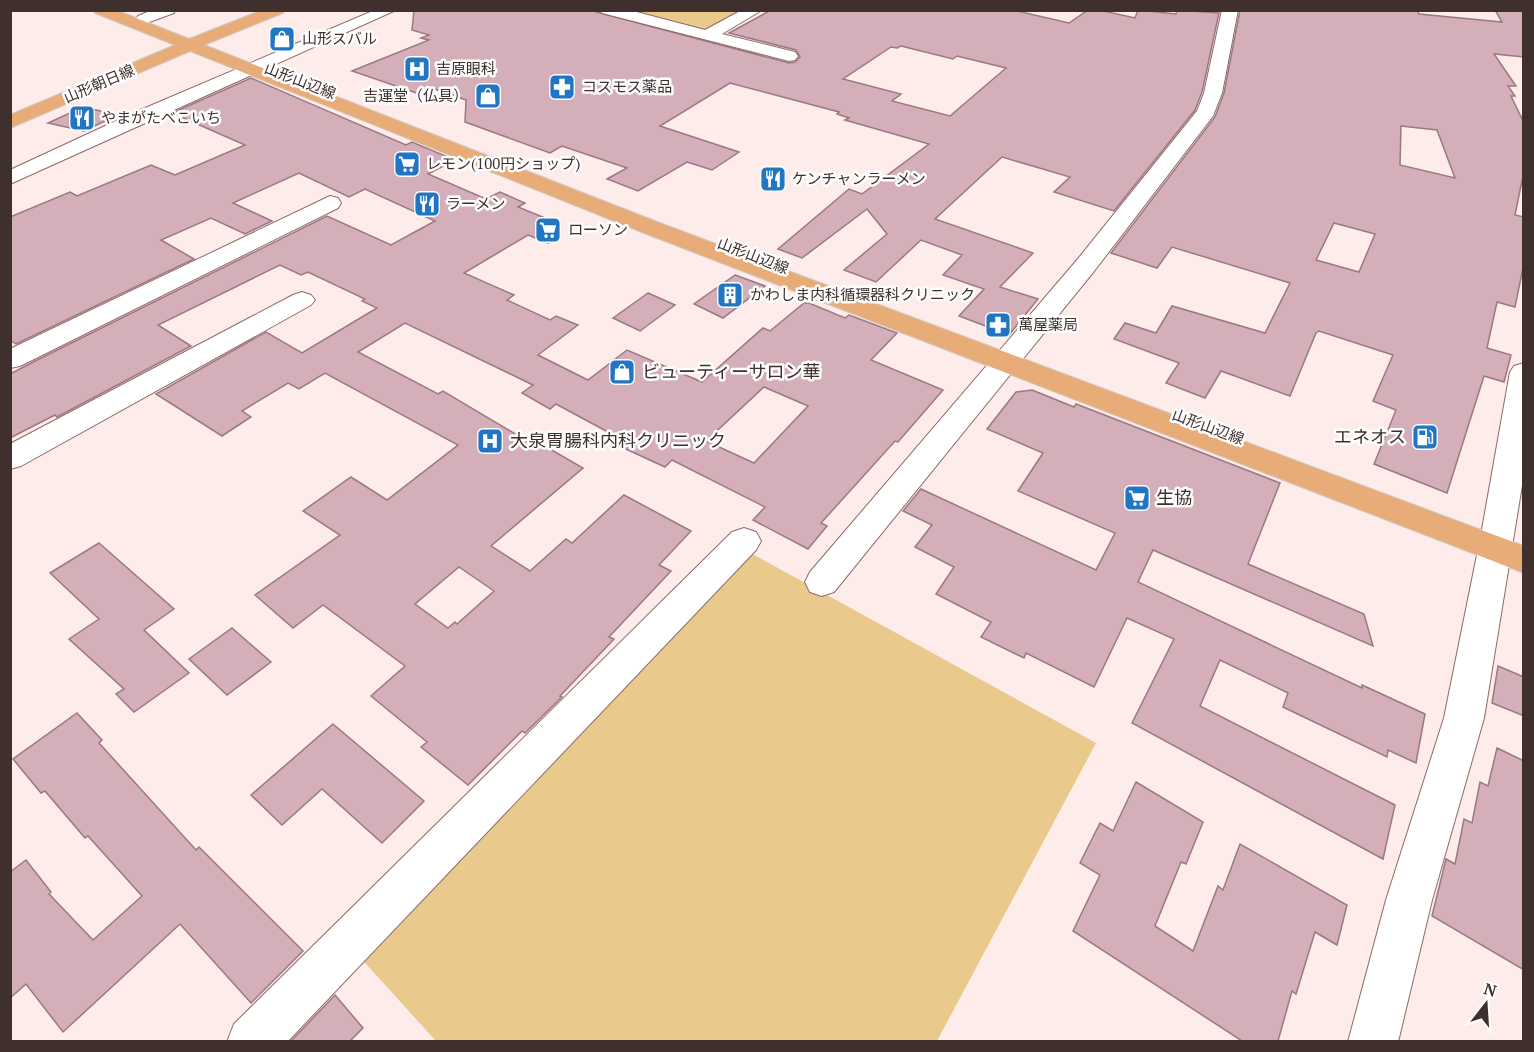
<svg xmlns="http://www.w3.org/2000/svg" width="1534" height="1052" font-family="'PT Serif','Noto Sans JP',serif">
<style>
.green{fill:#eac98d}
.building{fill:#d4aeb8;stroke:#9b7882;stroke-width:1.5;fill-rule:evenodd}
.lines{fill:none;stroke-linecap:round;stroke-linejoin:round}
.minor-casing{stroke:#8e6a66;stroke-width:2}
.major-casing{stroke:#d1cdcd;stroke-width:2}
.minor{fill:#fff;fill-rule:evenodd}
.major{fill:#e8ac79;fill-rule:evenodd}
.labels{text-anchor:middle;stroke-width:5;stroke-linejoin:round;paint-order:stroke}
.far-poi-label{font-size:15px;fill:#3f302e;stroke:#fefefe;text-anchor:start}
.far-street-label{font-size:15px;fill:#3f302e;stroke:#fefefe}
.poi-label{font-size:18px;fill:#3f302e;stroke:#fefefe;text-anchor:start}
</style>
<rect width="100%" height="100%" fill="#fdecea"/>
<!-- green -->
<g class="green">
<path d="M626,11H747L713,28L701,29Z"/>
<path d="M747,551L1096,743L937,1041H436L357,954Z"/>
</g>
<!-- building -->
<g class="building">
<path d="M414,10H589L789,63L795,62L800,57L796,50L729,33L771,10H1013L1069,23L1088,10H1099L1135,18L1138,10L1176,14L1177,10L1219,13L1202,92L1195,110L1114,211L1054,192L1070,177L1002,157L935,219L1033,253L1000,287L1038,299L1009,335L959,316L984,289L943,275L962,255L921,240L876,282L844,270L887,234L867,209L802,258L778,249L849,189L862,194L929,144L845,120L849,118L837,114L839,112L730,83L660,126L739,152L712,170L687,162L638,191L607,179L627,168L562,146L550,153L465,122L466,100L435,89L422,95L352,71L429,40L421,38L429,35L412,30ZM901,46L953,59L957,56L1006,68L950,116L892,101L901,94L843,79L891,47L897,48Z"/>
<path d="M1240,10H1417L1419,14L1502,22L1495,10H1524V57L1494,54L1516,86H1508L1515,96H1511L1524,123V171L1515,215L1524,217V263L1515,307L1497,302L1487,348L1511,355L1504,382L1484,376L1447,493L1374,464L1396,410L1373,401L1393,355L1319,331L1316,333L1290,396L1221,371L1205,398L1166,383L1179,363L1114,339L1125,323L1156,333L1172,306L1265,333L1290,283L1172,247L1157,268L1111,253L1215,117L1224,93ZM1401,126L1437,130L1455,178L1400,165ZM1334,223L1375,234L1359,272L1316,260Z"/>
<path d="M251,78L406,145L412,142L455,160L428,174L486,199L500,192L525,203L518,207L557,223L548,243L528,235L464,273L514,295L507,300L550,320L556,316L578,325L538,355L588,380L627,350L702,382L763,328L770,331L804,303H809L845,318L849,315L897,333L871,360L943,390L898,442L895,441L821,523L827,526L808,549L753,520L765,507L672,460L665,467L615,444L621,439L556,404L550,409L522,393L533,385L405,323L358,352L438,394L443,391L534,445L538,442L583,468L491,546L530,571L566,539L572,543L624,495L691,531L659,565L671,571L609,637L614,639L560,696L562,697L525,733L522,731L468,785L421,747L427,742L371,696L405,666L323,605L293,628L255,595L340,535L303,511L351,477L387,500L458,445L325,373L299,389L288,383L242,411L251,417L222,436L156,394L266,332L302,353L377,308L362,301L365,299L308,272L301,275L280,265L158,325L191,346L57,417L55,415L10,438V374L39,359L327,216L391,245L435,221L365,189L349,197L299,173L233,203L272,221L245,234L211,218L161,240L194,259L16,344L10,340V217L70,192L77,196L151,165L175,175L245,145L172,113ZM764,387L808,406L754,463L706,441ZM459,567L494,591L457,624L455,622L448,628L415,604Z"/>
<path d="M83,107L118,115L84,131L48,123Z"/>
<path d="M735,275L765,286L723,318L694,304Z"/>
<path d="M648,293L675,305L640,331L613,318Z"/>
<path d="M1032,390L1074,407L1076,404L1280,483L1248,564L1364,614L1373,646L1153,550L1138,582L1362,688V685L1425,714L1416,763L1388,750L1387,757L1283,707L1288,693L1220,660L1200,706L1395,805L1383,859L1132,723L1174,639L1127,618L1094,687L1026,653L1024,658L981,637L991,622L936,594L954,567L915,547L932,525L903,511L921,489L1096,570L1115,533L1018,491L1043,453L987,429L1016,392Z"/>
<path d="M99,543L174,609L144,630L189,673L134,712L116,694L124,689L69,639L99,619L50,573Z"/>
<path d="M232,628L271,662L227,695L189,659Z"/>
<path d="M1498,666L1524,677V716L1492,703Z"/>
<path d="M77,713L102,740L99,743L196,850L199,847L303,951L251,1003L180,924L63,1032L26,984L10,998V872L26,860L51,892L49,894L93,940L142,896L88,836L85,838L45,791L41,793L13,759Z"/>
<path d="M333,724L424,801L382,843L322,789L282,825L251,795Z"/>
<path d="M1497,748L1524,761V970L1432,916L1446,859L1455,864L1464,819L1472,823L1480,782L1488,786Z"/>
<path d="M1136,782L1203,822L1186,864L1181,862L1155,926L1193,951L1218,886L1223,890L1240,844L1347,905L1337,945L1315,932L1296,994L1292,991L1278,1041H1242L1073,931L1100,875L1080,863L1100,823L1113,831Z"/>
<path d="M335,995L363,1028L350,1041H291Z"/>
</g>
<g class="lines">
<defs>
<g id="minor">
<path d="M152,10H175L174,13L144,24L136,19L138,16Z"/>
<path d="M375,10H396L10,184V170L131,114Z"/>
<path d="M601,10H629L705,30L742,10H762L722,34L795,52L798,56L795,60L789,61L602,13Z"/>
<path d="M1222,10H1238L1222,93L1213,116L1095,270L834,592L822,596L810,592L805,582L810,572L1077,260L1197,111L1204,93Z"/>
<path d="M330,196L338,198L341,203L338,208L20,366L10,368V349Z"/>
<path d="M302,292L311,295L315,300L311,305L21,466L10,469V444L293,295Z"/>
<path d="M1524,363V473L1484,718L1432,900L1398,1042H1348L1386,900L1444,718L1481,535L1510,372L1514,366Z"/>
<path d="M744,528L756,532L761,541L756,550L287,1042H227L234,1024L732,532Z"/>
</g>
<path id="major" d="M94,10H116L189,39L262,10H284L283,13L204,45L660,223L1524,546V573L644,233L190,51L10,128V115L175,45L95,13Z"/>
</defs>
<!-- minor casing -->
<use href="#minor" class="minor-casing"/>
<!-- major casing -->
<use href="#major" class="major-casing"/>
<!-- minor -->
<use href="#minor" class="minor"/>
<!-- major -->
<use href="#major" class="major"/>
</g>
<!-- icons -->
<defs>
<symbol id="shop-square" viewBox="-11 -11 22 22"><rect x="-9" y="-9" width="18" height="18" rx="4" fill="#2176c4" stroke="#fefefe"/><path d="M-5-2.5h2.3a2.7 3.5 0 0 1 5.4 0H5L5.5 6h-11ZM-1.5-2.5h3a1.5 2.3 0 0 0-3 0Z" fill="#fff"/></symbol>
<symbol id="hospital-square" viewBox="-11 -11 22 22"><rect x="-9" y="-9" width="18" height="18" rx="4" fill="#2176c4" stroke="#fefefe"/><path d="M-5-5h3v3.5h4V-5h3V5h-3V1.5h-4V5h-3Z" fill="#fff"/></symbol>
<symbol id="pharmacy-square" viewBox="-11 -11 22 22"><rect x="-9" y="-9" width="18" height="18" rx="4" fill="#2176c4" stroke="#fefefe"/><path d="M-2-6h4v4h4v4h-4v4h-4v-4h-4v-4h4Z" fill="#fff"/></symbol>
<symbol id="restaurant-square" viewBox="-11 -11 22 22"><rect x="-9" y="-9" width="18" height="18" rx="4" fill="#2176c4" stroke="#fefefe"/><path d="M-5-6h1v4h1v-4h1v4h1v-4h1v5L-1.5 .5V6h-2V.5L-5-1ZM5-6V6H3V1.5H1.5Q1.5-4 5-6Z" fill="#fff"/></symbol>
<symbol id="supermarket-square" viewBox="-11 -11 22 22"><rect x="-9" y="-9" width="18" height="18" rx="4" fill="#2176c4" stroke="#fefefe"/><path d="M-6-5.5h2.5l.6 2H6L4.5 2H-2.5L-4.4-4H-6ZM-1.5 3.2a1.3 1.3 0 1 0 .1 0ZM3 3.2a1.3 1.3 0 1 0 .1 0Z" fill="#fff"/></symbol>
<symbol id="building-square" viewBox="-11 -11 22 22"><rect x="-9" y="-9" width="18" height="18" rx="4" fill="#2176c4" stroke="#fefefe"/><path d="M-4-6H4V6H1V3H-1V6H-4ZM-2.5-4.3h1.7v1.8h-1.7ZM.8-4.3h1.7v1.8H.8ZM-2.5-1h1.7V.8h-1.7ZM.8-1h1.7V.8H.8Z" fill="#fff"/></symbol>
<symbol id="fuel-square" viewBox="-11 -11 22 22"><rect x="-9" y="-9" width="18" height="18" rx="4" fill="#2176c4" stroke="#fefefe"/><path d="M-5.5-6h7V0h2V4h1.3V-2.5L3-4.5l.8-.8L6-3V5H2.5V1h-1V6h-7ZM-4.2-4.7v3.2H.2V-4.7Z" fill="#fff"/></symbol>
</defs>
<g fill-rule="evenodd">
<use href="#shop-square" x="267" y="24" width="30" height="30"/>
<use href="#hospital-square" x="402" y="54" width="30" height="30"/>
<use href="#pharmacy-square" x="547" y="72" width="30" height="30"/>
<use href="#shop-square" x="473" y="81" width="30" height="30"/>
<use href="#restaurant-square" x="67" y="103" width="30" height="30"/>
<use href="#supermarket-square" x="392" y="149" width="30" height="30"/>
<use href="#restaurant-square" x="758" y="164" width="30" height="30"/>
<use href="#restaurant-square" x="412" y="189" width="30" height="30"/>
<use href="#supermarket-square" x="533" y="215" width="30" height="30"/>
<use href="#building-square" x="715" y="280" width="30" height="30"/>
<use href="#pharmacy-square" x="983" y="310" width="30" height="30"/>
<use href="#shop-square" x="607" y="357" width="30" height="30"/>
<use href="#fuel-square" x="1410" y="422" width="30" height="30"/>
<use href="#hospital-square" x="475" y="426" width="30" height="30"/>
<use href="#supermarket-square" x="1122" y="483" width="30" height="30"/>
</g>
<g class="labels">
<!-- far-poi labels -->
<g class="far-poi-label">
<text x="302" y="44">山形スバル</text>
<text x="436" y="74">吉原眼科</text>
<text x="582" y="92">コスモス薬品</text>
<text x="468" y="101" text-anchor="end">吉運堂（仏具）</text>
<text x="101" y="123">やまがたべこいち</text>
<text x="426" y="169">レモン(100円ショップ)</text>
<text x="792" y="184">ケンチャンラーメン</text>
<text x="446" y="209">ラーメン</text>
<text x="568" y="235">ローソン</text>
<text x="750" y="300">かわしま内科循環器科クリニック</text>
<text x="1018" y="330">萬屋薬局</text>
</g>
<!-- far-street labels -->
<g class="far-street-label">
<text transform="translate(300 81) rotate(21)" y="5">山形山辺線</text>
<text transform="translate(99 84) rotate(-23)" y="5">山形朝日線</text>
<text transform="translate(753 256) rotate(21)" y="5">山形山辺線</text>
<text transform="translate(1208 427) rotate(20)" y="5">山形山辺線</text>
</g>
<!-- poi labels -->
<g class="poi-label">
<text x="642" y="378">ビューティーサロン華</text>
<text x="1406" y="443" text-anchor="end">エネオス</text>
<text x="510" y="447">大泉胃腸科内科クリニック</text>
<text x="1156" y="504">生協</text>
</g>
</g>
<!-- border -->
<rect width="1534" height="1052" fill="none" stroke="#3f302e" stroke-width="24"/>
<!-- north arrow -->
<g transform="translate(1486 1004) rotate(17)" stroke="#fefefe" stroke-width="4.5" paint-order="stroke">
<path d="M0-4.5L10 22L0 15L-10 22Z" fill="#3f302e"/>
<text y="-9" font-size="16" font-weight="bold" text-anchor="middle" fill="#3f302e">N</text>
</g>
</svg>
